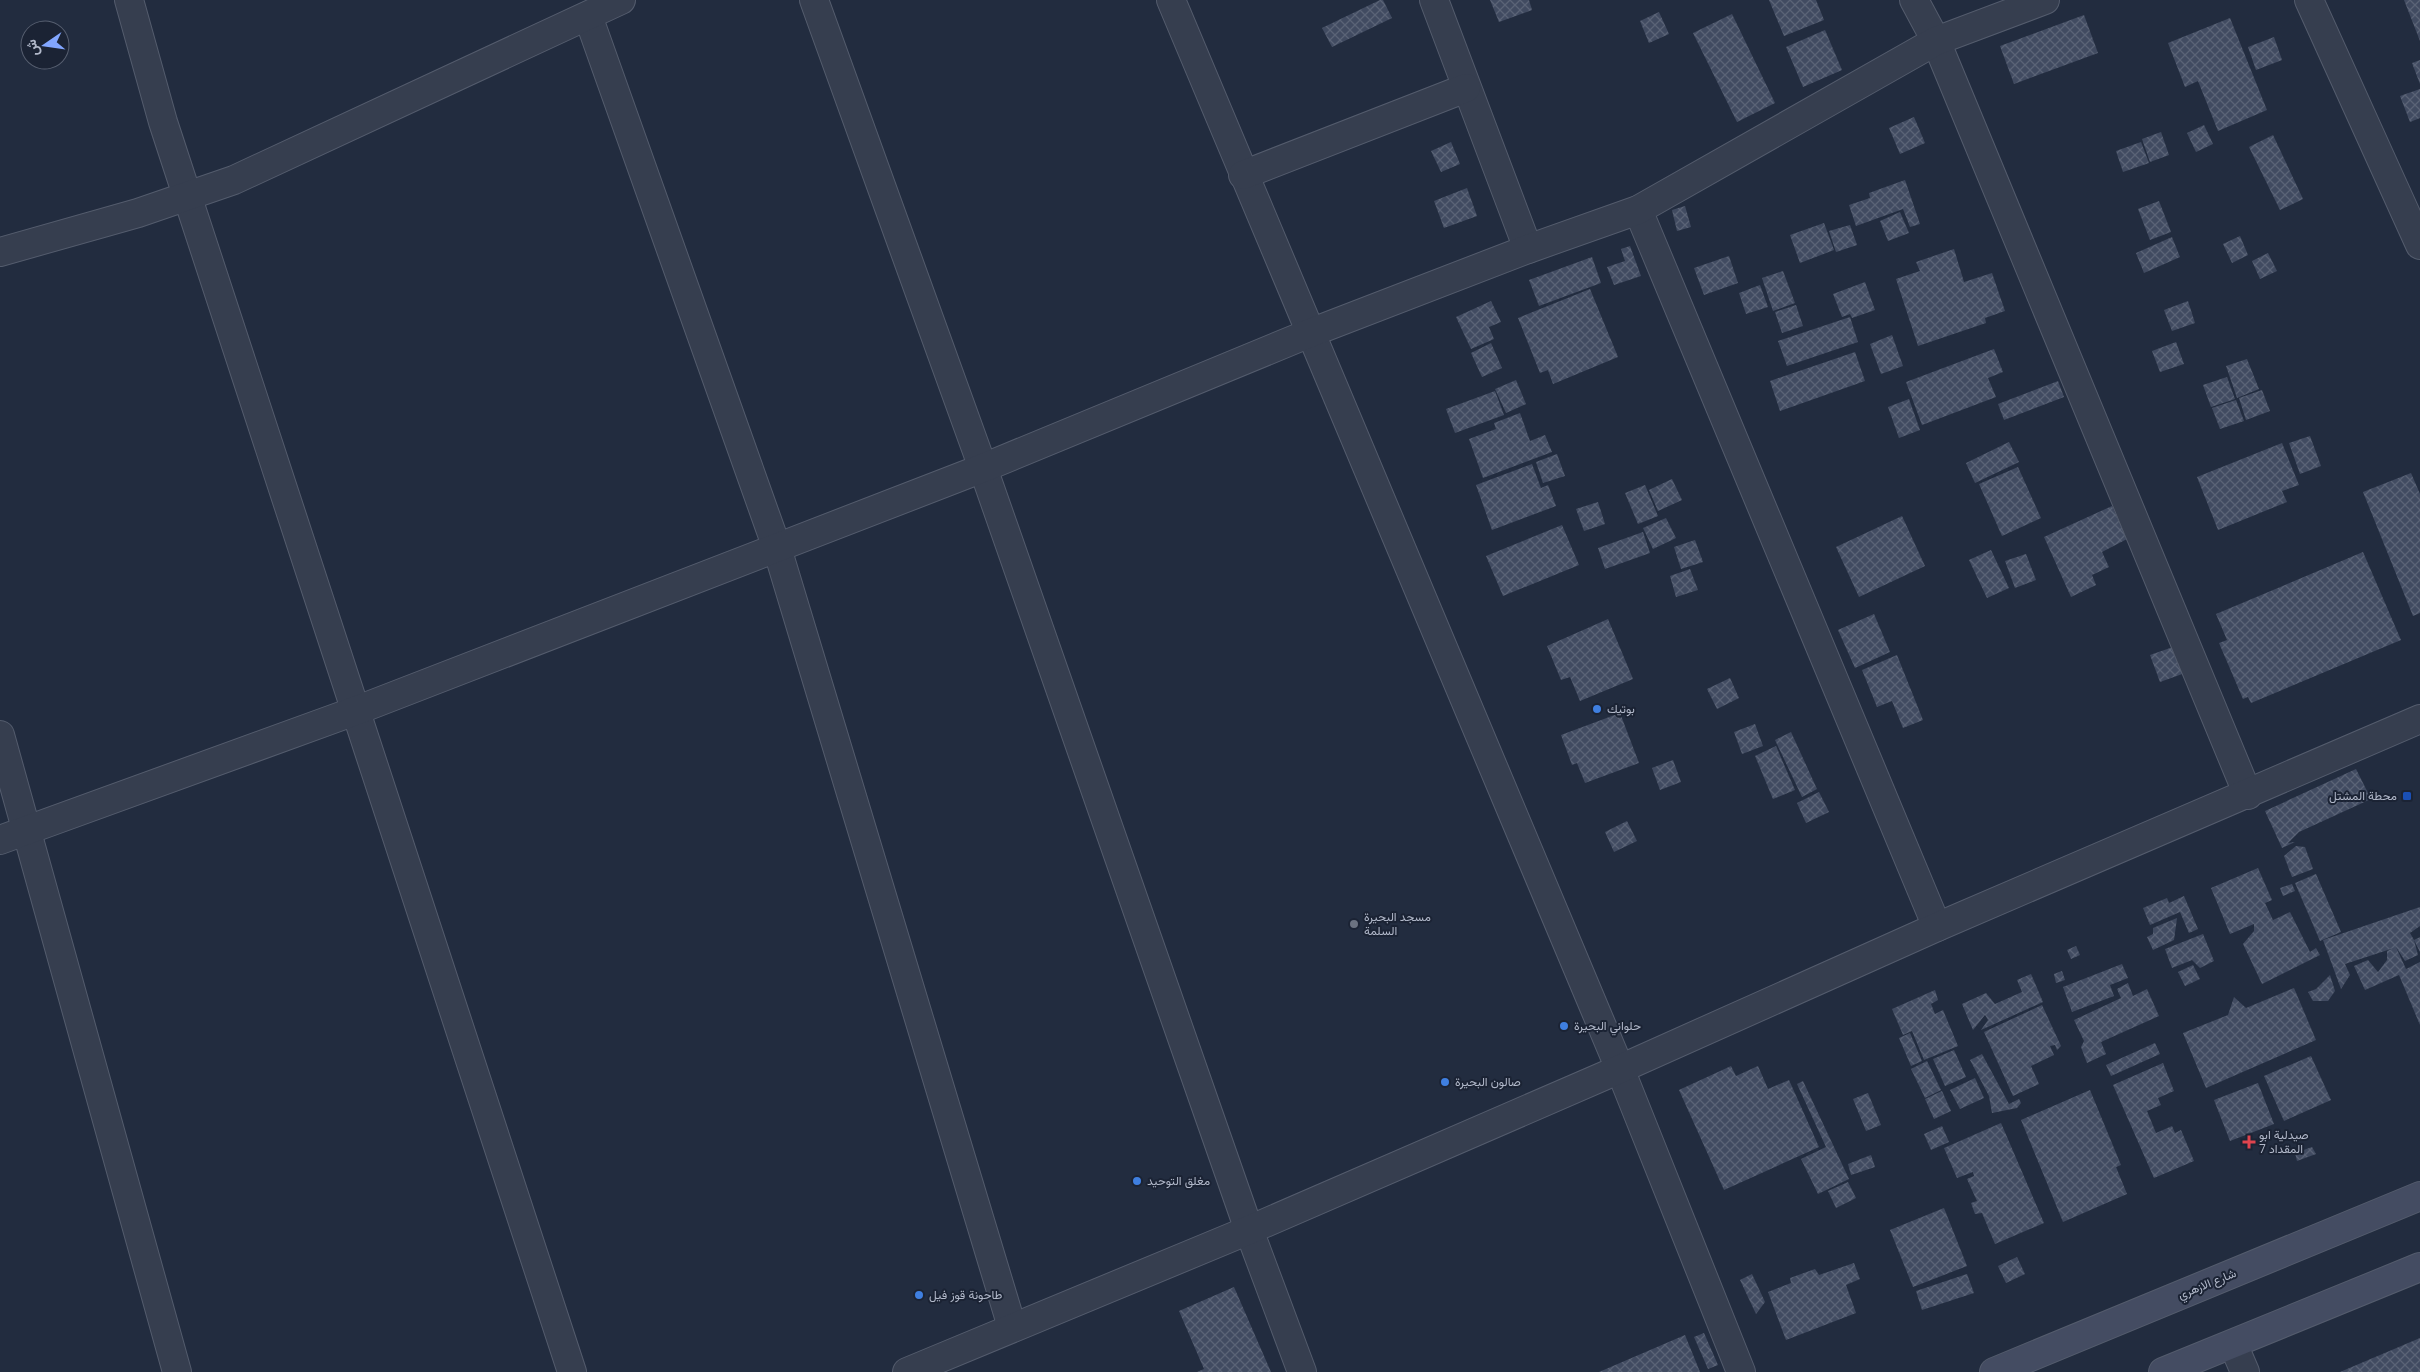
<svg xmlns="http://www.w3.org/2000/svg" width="2420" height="1372" font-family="'Open Sans',Vazirmatn,sans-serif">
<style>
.building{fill:url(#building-cross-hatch)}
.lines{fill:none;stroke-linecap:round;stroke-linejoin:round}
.street-casing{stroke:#545c6d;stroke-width:30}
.secondary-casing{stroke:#545c6d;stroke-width:30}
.street{stroke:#363e4f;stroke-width:28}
.secondary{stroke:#444c62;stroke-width:28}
.shop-dot{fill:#3f7fe0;stroke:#1b2334;stroke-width:2}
.transit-dot{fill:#1a4fb4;stroke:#1b2334;stroke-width:2}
.worship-dot{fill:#6b7280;stroke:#1b2334;stroke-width:2}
.health-dot{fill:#e0444e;stroke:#1b2334;stroke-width:2}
.labels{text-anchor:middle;stroke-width:4;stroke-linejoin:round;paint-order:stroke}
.poi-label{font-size:12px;fill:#b2b9ca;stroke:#1b2334;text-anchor:start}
.street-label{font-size:12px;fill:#b2b9ca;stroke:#1b2334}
</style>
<defs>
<pattern id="building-cross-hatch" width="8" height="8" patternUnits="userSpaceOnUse" patternTransform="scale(1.25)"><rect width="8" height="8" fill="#414b61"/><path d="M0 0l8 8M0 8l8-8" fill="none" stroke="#5a6376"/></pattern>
</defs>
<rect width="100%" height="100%" fill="#222c3f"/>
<!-- building -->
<g class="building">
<path d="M1380,0H1383L1392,18L1332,47L1322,28Z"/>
<path d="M1490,0H1529L1532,10L1499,22Z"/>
<path d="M1769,0H1816L1824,20L1784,36Z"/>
<path d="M2404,0H2420V41Z"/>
<path d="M1659,12L1669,34L1649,43L1640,21Z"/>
<path d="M1732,14L1775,103L1737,122L1693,33Z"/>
<path d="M2084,15L2098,53L2014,84L2000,46Z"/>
<path d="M2230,18L2267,110L2218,131L2198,81L2185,87L2168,43Z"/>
<path d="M1825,30L1842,70L1803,87L1786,47Z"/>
<path d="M2274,37L2282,60L2256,70L2248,47Z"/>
<path d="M2420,60V84L2412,63Z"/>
<path d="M2420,89V118L2410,122L2400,96Z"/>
<path d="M1914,117L1925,143L1900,154L1889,128Z"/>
<path d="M2204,125L2213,144L2196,152L2187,133Z"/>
<path d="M2161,132L2169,155L2150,162L2142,139Z"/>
<path d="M2273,135L2303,199L2280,210L2249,147Z"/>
<path d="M1451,142L1460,164L1441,172L1431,151Z"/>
<path d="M2141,142L2149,163L2123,172L2116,151Z"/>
<path d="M1905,180L1920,224L1910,227L1903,209L1856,226L1849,205L1870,198L1869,193Z"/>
<path d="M1467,188L1477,216L1444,228L1434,201Z"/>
<path d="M2159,201L2171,232L2150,240L2138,209Z"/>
<path d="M1685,206L1691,227L1677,231L1672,210Z"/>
<path d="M1900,212L1909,233L1888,241L1880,221Z"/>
<path d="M1824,223L1834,250L1800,263L1790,235Z"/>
<path d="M1850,225L1857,245L1836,252L1829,231Z"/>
<path d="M2240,236L2248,255L2232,263L2223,244Z"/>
<path d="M2172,237L2180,257L2144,273L2136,253Z"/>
<path d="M1630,246L1641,276L1614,285L1607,267L1625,261L1621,249Z"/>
<path d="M1954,249L1964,282L1992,273L2005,311L1985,318L1986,323L1918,346L1896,279L1920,271L1916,262Z"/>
<path d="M2268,253L2277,271L2260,279L2252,261Z"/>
<path d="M1729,256L1738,283L1704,295L1694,268Z"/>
<path d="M1592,257L1601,283L1539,306L1529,280Z"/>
<path d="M1783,271L1795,303L1773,311L1762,278Z"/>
<path d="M1865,282L1875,310L1852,318L1850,314L1842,317L1833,294Z"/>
<path d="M1760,285L1768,307L1746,314L1739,293Z"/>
<path d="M1590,289L1618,357L1553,384L1548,370L1540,373L1518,318Z"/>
<path d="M1491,301L1501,322L1489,327L1494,339L1471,349L1456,317Z"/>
<path d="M2188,301L2195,323L2172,331L2164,310Z"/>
<path d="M1796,305L1803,326L1782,333L1775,312Z"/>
<path d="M1850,317L1858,342L1787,366L1778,341Z"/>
<path d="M1892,335L1903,366L1881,374L1870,344Z"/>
<path d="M2176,342L2184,364L2160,372L2152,351Z"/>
<path d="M1491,343L1502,368L1482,377L1471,353Z"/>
<path d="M1994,349L2003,372L1988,378L1996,397L1922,425L1906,382Z"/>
<path d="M1855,352L1865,381L1780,411L1770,381Z"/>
<path d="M2247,359L2259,389L2237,398L2226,366Z"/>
<path d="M2227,377L2235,399L2211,407L2203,385Z"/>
<path d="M1516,380L1526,404L1506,413L1495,389Z"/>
<path d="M2058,381L2064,397L2004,420L1998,404Z"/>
<path d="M2262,390L2270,411L2246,420L2239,398Z"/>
<path d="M1495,391L1504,415L1455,433L1446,409Z"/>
<path d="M1909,399L1920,430L1899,438L1888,407Z"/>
<path d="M2236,400L2244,421L2220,429L2212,408Z"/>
<path d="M1520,413L1530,441L1545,435L1552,452L1483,478L1469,439L1496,429L1494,423Z"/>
<path d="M2310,436L2321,466L2300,474L2289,443Z"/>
<path d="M2009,442L2019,462L1975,483L1966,463Z"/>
<path d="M2282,443L2299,485L2282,491L2287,502L2218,530L2197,477Z"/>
<path d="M1557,454L1565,476L1543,483L1536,462Z"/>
<path d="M1532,464L1541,488L1548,485L1556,506L1492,530L1476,485Z"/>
<path d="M2018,467L2041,518L2002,536L1979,484Z"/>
<path d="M2411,473L2420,494V613L2413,616L2363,492Z"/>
<path d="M1672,479L1682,500L1658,511L1649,490Z"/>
<path d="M1645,485L1658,516L1638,524L1625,493Z"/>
<path d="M1598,502L1605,524L1584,531L1576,509Z"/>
<path d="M2112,506L2127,539L2102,552L2109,567L2092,575L2096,585L2071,597L2044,537Z"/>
<path d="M1902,516L1925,566L1859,597L1836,547Z"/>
<path d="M1666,518L1676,538L1653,549L1643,528Z"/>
<path d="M1562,525L1579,565L1503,596L1486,556Z"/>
<path d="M1643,532L1650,553L1605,569L1598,548Z"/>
<path d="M1695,540L1703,562L1681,569L1674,547Z"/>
<path d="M1991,550L2009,588L1987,598L1969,560Z"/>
<path d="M2363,552L2401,640L2251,703L2248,697L2243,699L2219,643L2227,640L2216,614Z"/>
<path d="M2026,554L2036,580L2015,588L2005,561Z"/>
<path d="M1690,569L1698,590L1676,597L1670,576Z"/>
<path d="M1874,614L1890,652L1855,668L1838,630Z"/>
<path d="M1608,619L1633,679L1580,701L1570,677L1561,680L1547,646Z"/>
<path d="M2176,646L2185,673L2160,682L2150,655Z"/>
<path d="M1897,655L1923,720L1903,728L1892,701L1877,707L1862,670Z"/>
<path d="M1730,678L1739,698L1717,709L1707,689Z"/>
<path d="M1620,713L1639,763L1585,783L1577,763L1572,765L1561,735Z"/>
<path d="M1755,724L1763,746L1742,754L1734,732Z"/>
<path d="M1791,732L1817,789L1802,797L1775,740Z"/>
<path d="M1776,746L1795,790L1773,799L1755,756Z"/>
<path d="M1673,760L1681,782L1660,790L1652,768Z"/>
<path d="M2356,769L2371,799L2299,832L2288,843L2295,842L2282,848L2265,811Z"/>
<path d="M1819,792L1829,812L1806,823L1797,803Z"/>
<path d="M1627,821L1637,841L1614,852L1605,832Z"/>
<path d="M2296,846L2305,847L2313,869L2292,877L2284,856Z"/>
<path d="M2258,868L2272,900L2265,903L2273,920L2290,912L2310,952L2316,948L2320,955L2262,984L2243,944L2254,931V924L2230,934L2211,888Z"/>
<path d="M2316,874L2341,932L2320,941L2295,883Z"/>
<path d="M2292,884L2295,891L2283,896L2280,888Z"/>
<path d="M2184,896L2198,929L2189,933L2180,912L2150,925L2143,908L2167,898L2169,903Z"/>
<path d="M2420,907V926L2410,933L2414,940L2420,937V952L2414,940L2418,955L2405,961L2396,947L2406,969L2420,962V1025L2399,975L2365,990L2354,966L2368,960L2378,972L2387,960V951L2394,948L2345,964L2350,975L2341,989L2323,940Z"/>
<path d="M2177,918L2174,940L2153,950L2147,937L2153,934V928Z"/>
<path d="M2203,934L2214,961L2200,968L2192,960L2172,968L2165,949Z"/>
<path d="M2076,946L2080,955L2071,959L2067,950Z"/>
<path d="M2122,964L2128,978L2110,985L2114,996L2072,1012L2063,987Z"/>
<path d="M2193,965L2200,979L2185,986L2178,972Z"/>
<path d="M2062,971L2065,980L2056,983L2054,974Z"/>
<path d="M2031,974L2043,1002L1981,1030L1988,1020L1985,1015L1973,1030L1962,1004L1986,993L1995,1004L2022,992L2017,980Z"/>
<path d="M2330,975L2335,991L2328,1001H2313L2308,992L2316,989Z"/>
<path d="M2128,983L2133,996L2147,989L2159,1016L2101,1042L2106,1054L2087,1063L2081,1047L2084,1041L2074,1020L2121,998L2117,989Z"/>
<path d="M2294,988L2316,1040L2206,1088L2183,1033L2228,1015L2234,997L2246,1008Z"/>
<path d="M1935,990L1938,1000L1931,1004L1935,1014L1943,1010L1958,1046L1924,1060L1912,1031L1903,1035L1892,1009Z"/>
<path d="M2042,1005L2061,1046L2057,1050L2055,1045L2050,1046L2054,1055L2031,1066L2039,1084L2013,1096L1984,1032Z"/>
<path d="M1910,1033L1922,1061L1911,1066L1899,1038Z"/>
<path d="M2155,1043L2160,1054L2111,1076L2106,1065Z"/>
<path d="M1954,1050L1966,1077L1945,1086L1933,1059Z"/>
<path d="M1982,1054L2009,1104L2019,1099L2021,1103L2017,1108L1992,1113L1989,1096L1970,1060Z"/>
<path d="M2311,1056L2331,1100L2284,1121L2264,1076Z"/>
<path d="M1927,1061L1941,1090L1925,1098L1911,1069Z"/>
<path d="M2163,1063L2174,1091L2158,1098L2161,1105L2147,1111L2156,1133L2172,1126L2175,1133L2181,1130L2194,1161L2154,1178L2113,1085Z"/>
<path d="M1731,1066L1736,1076L1758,1066L1768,1089L1789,1080L1819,1147L1724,1190L1679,1090Z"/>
<path d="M1975,1078L1984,1098L1960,1109L1950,1090Z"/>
<path d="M1803,1081L1849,1179L1818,1194L1801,1159L1826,1147L1797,1084Z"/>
<path d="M2258,1083L2274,1124L2230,1141L2214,1100Z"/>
<path d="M2090,1090L2121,1165L2116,1167L2127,1194L2063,1222L2021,1120Z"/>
<path d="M1942,1091L1951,1111L1934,1119L1925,1099Z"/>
<path d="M1868,1093L1881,1125L1866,1131L1853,1099Z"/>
<path d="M2001,1123L2044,1223L1995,1244L1982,1213L1975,1214L1971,1203L1977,1201L1967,1179L1974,1176L1973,1172L1957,1178L1944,1148Z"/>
<path d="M1942,1126L1949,1142L1931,1150L1924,1134Z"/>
<path d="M2312,1147L2316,1154L2297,1161L2295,1153Z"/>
<path d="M1871,1155L1875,1167L1851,1175L1848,1164Z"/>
<path d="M1848,1182L1856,1198L1836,1208L1828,1191Z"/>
<path d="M1944,1208L1967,1266L1913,1287L1890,1230Z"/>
<path d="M2017,1257L2025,1274L2006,1283L1998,1266Z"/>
<path d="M1854,1263L1860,1279L1846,1285L1856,1313L1786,1340L1768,1292L1791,1283L1790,1278L1815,1269L1819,1275Z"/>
<path d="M1752,1274L1765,1302L1756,1314L1740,1280Z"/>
<path d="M1967,1274L1974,1293L1922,1310L1916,1291Z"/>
<path d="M1234,1287L1271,1372H1197L1204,1369L1179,1311Z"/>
<path d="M1704,1333L1718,1365L1708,1369L1694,1337Z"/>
<path d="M1685,1335L1700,1372H1599Z"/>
<path d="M2420,1338V1372H2340Z"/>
</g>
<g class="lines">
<defs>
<g id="street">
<path d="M129,0L163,122L572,1372"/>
<path d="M814,0L983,468L1249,1230L1302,1372"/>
<path d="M1171,0L1620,1069L1741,1372"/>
<path d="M1434,0L1528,249"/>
<path d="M1914,0L1936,41L2248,795"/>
<path d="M2309,0L2420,245"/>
<path d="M588,16L777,548L1012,1327"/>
<path d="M1243,175L1466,88"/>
<path d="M1638,210L1937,927"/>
<path d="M0,252L138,213L234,180L621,0"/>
<path d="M0,735L177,1372"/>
<path d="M0,840L355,711L983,468L1310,333L1528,249L1638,210L1936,41L2045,0"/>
<path d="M2233,1344L2245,1372"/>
<path d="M907,1372L1249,1230L1620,1069L1937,927L2420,719"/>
</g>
<g id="secondary">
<path d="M1994,1372L2420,1196"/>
<path d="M2163,1372L2420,1267"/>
</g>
</defs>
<!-- street casing -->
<use href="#street" class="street-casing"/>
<!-- secondary casing -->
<use href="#secondary" class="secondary-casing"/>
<!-- street -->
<use href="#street" class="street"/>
<!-- secondary -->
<use href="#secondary" class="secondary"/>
</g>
<!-- markers -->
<g class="shop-dot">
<circle cx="1597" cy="709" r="5"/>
<circle cx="1564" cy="1026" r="5"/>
<circle cx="1445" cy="1082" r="5"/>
<circle cx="1137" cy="1181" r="5"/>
<circle cx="919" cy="1295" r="5"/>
</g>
<rect class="transit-dot" x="2402" y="791" width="10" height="10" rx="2.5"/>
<circle class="worship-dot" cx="1354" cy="924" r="5"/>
<path class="health-dot" d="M2246.5 1134.5h5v5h5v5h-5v5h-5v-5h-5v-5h5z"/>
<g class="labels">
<!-- poi labels -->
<g class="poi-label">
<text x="1607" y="713">بوتيك</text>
<text x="2397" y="800" text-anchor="end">محطة المشتل</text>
<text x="1364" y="921">مسجد البحيرة<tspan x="1364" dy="14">السلمة</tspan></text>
<text x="1574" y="1030">حلواني البحيرة</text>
<text x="1455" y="1086">صالون البحيرة</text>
<text x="2259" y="1139">صيدلية ابو<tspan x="2259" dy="14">المقداد 7</tspan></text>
<text x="1147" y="1185">مغلق التوحيد</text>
<text x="929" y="1299">طاحونة قوز فيل</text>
</g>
<!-- street labels -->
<g class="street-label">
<text transform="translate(2207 1284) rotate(-22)" y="4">شارع الازهري</text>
</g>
</g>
<!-- north arrow -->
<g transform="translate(45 45) rotate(257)"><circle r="24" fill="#1b2334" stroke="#575f70"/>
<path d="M0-4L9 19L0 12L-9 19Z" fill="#82a6ff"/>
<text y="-8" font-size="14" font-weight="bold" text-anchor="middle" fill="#b2b9ca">ش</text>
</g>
</svg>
